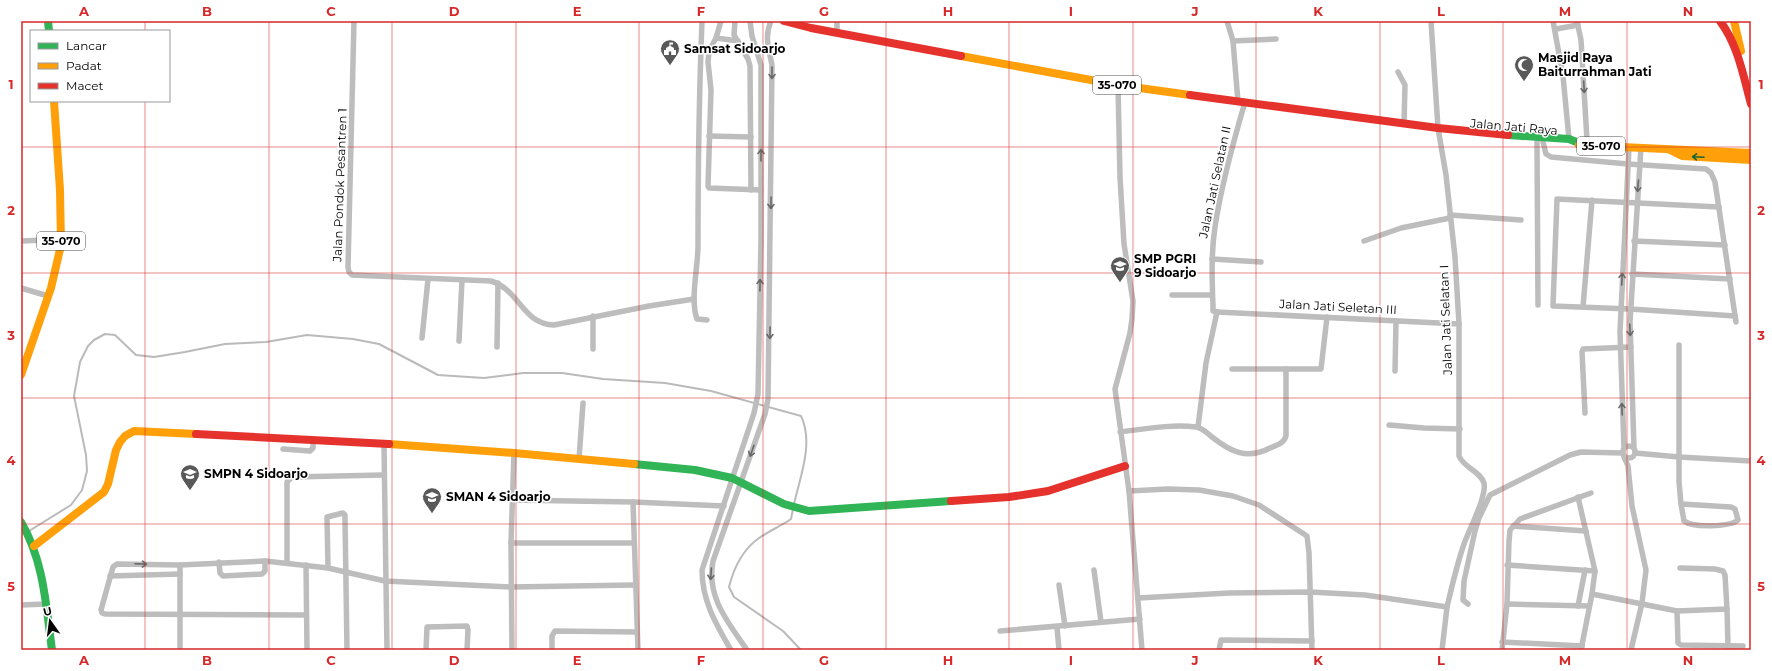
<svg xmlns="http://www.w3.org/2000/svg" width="1772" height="671" font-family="Montserrat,sans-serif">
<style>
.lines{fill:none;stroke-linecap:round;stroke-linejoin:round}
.stream{stroke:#bababa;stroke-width:2}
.street{stroke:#bdbdbd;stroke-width:5.5}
.fast{stroke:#30b455;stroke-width:8}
.slow{stroke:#ff9f0a;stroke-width:8}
.jam{stroke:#e5322d;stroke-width:8}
.oneway{stroke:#686868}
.oneway2{stroke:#1a632f}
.grid{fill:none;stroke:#d62828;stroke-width:1;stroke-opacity:0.55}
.labels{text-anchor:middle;stroke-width:3;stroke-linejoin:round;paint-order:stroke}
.shield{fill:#fff;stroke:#4c4c4c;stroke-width:1}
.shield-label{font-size:11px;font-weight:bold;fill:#000}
.poi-label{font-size:12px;font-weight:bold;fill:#000;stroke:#fff;text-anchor:start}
.street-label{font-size:12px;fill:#000;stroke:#fff}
.neatline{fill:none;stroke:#d62828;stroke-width:1.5}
.grid-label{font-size:13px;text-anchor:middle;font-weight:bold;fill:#d62828}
</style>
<rect width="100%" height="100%" fill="#fff"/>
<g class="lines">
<!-- stream -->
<g class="stream">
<path d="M793,509L791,519C781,526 769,531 759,538C742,550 734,567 729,587L734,597L783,631L801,650"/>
<path d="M29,531L71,505L82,490L87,471L86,455L74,396L80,362L88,346L94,340L105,334L115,335L136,355L154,357L185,352L225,344L266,342L307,335L353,339L379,344L438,375L484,378L523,373H562L603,379L665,383L711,391L801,416C814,443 800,477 794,504"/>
</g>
<!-- street -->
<g class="street">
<path d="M354,21L348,267L349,272L352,275L491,281C520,290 522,324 554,325L649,306L694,299"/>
<path d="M702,21C699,96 698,171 698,246C698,267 690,300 697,319L707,320"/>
<path d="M721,21L716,38L709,51L708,62L711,90L708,186L709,188L761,190"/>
<path d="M735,21L734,35L748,59L750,66L751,190"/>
<path d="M837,21V33"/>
<path d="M1227,21L1233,41L1238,102"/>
<path d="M1553,21L1563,76L1569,139"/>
<path d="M1577,21L1581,40L1587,140"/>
<path d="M1556,29L1578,25"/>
<path d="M716,38L738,41"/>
<path d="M1233,41L1276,39"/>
<path d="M1398,72L1405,85L1404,124"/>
<path d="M1118,85L1120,177L1124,244L1133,301L1132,319L1130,333L1115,389L1129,491L1142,650"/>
<path d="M709,136L751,137"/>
<path d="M1537,142L1538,305"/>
<path d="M1543,142L1546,154L1551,157L1628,164L1706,169L1711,173L1715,182L1736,322"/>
<path d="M1719,207L1557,199L1553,306L1630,309L1735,316"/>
<path d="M1450,215L1521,220"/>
<path d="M21,241L46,240L61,245"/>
<path d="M1364,241L1401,228L1450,218"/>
<path d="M1634,241L1725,245"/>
<path d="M1212,259L1261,262"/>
<path d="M1632,274L1730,279"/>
<path d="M21,288L48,296"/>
<path d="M1172,295H1212"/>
<path d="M1583,307L1592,200"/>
<path d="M1217,312L1459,324"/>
<path d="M1217,312L1213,311V306C1212,280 1211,253 1215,227C1221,186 1233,143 1245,102"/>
<path d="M593,316V349"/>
<path d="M422,338L428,279"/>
<path d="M459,341L462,280"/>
<path d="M1679,345V482L1681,504L1684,521C1693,528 1730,527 1738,520L1735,509L1731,507L1681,504"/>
<path d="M497,347L498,283"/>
<path d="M1232,369H1321L1327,317"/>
<path d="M1395,371L1396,321"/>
<path d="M1585,413L1582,352L1583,349L1631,347"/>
<path d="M1389,425L1424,428L1460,429"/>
<path d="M1198,427L1206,363L1217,312"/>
<path d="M1120,432C1145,429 1171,424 1196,427C1203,428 1207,433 1212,437C1231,452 1247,460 1270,448C1278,445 1284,443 1286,436V369"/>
<path d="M384,444L387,650"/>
<circle cx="1629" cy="452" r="6"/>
<path d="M1624,448L1620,332L1629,147"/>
<path d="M1634,448L1630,322L1641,147"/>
<path d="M283,449L310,451L313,448V440"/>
<path d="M1635,453L1679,457L1751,461"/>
<path d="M1624,457L1628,466L1632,506L1646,570L1642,603L1631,650"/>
<path d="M579,459L583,403"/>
<path d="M1129,491L1168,489L1199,490L1233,496L1259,505L1307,536L1309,553L1312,650"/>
<path d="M1578,497L1595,571L1592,594L1581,650"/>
<path d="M511,500L633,502L724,506"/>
<path d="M633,502L638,650"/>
<path d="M1513,526L1586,531"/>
<path d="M511,543H634"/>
<path d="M219,562L220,573L223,576L262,574L265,571V561"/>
<path d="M287,563V482L292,477L383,475"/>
<path d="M180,565V650"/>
<path d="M306,565L307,650"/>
<path d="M1507,565L1595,571"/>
<path d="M328,568L327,517L343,513L345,515V518L347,650"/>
<path d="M1094,570L1101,622"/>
<path d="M110,576L180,574"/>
<path d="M1059,585L1065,626"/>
<path d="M1592,594L1677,611L1727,609L1725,575L1723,571L1715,569L1680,568"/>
<path d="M1138,598L1229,593L1310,592L1365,595L1447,607C1452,586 1457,564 1464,544C1469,530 1487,496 1484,483C1480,471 1464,468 1459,456V324L1455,257L1446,175L1438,128L1431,21"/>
<path d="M1468,604L1463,600L1464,581L1475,531L1479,518L1490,495L1570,455L1581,452L1622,453"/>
<path d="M1507,604L1589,606"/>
<path d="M21,605L45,604"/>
<path d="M1578,606L1585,570"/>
<path d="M1727,609L1728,646"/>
<path d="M1677,611L1678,643L1681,645L1743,646"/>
<path d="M306,615L105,614L102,613L101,610L113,567L117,564L180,565L265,561L328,568L385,581L511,587L634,585"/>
<path d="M1057,627L1059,650"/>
<path d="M1000,631L1140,619"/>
<path d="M1502,642L1582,646"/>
<path d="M426,650L427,627L467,626L468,630L467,650"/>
<path d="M512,650L511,543L514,453"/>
<path d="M552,650V636L555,631L637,632"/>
<path d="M731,650C716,624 702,601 702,570L754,413L758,394L761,240V65L752,36L750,21"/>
<path d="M747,650C728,622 706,597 713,561L765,414L768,399L772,65C769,49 764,37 771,21"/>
<path d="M1219,650L1221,640L1312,641"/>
<path d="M1442,650L1447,607"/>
<path d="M1502,650L1507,604L1509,541L1510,530L1520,519L1591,493"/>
</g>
<!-- fast -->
<g class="fast">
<path d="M48,21L49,31"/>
<path d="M1508,135L1569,139L1584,145"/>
<path d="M634,464L695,470L732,478L784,504L809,511L951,501"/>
<path d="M21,522C44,561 46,606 52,650"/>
</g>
<!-- slow -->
<g class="slow">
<path d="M1734,21L1741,51"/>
<path d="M961,56L1118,85L1190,95"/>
<path d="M1579,145L1751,153"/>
<path d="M1670,150L1682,156L1751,160"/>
<path d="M21,375L51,288L61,245L60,190L54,101"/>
<path d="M389,444L514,453L634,464"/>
<path d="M34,546L104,492L108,484L116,450L120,442L125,436L134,431L196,434"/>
</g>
<!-- jam -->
<g class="jam">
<path d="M784,21L811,28L961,56"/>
<path d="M1720,21C1738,45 1743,75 1751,104"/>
<path d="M1190,95L1438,128L1508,135"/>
<path d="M196,434L389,444"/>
<path d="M951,501L1009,497L1048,491L1125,466"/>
</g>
</g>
<!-- one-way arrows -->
<defs><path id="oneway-shaft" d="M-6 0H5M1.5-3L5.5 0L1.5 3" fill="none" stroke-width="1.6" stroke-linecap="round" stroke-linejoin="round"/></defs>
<g class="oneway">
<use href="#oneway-shaft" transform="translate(772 73) rotate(90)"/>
<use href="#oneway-shaft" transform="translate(1584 87) rotate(87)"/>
<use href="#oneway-shaft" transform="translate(761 155) rotate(-90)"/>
<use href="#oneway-shaft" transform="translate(1638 186) rotate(95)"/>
<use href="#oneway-shaft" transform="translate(771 203) rotate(91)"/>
<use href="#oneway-shaft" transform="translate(1622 279) rotate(-87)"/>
<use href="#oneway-shaft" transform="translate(760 285) rotate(-89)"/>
<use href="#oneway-shaft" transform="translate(1630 330) rotate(87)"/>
<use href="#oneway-shaft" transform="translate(770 333) rotate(91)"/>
<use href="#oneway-shaft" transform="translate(1622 409) rotate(-92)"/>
<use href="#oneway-shaft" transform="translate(752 451) rotate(109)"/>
<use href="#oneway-shaft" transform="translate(141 564) rotate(2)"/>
<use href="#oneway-shaft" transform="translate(711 574) rotate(94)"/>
</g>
<use class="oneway2" href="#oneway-shaft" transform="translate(1698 157) rotate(-177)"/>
<!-- grid -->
<path class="grid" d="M145,21V31M269,21V650M392,21V650M516,21V650M639,21V650M763,21V650M886,21V650M1009,21V650M1133,21V650M1256,21V650M1380,21V650M1503,21V650M1627,21V650M145,101V650M21,147H1751M21,273H1751M21,398H1751M21,524H1751"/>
<!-- icons -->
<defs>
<symbol id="civic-pin" viewBox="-11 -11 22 30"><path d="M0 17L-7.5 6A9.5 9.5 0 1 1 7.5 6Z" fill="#595959" stroke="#fff"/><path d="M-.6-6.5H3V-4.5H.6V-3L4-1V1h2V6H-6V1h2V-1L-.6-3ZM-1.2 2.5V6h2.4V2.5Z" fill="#fff"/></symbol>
<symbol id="mosque-pin" viewBox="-11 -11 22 30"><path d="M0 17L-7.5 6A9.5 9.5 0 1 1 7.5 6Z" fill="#595959" stroke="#fff"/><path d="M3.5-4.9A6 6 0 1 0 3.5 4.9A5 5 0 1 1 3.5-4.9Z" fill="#fff"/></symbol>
<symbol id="school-pin" viewBox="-11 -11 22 30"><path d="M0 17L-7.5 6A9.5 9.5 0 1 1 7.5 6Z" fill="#595959" stroke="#fff"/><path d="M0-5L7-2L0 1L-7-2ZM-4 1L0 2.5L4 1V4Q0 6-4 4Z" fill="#fff"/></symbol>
</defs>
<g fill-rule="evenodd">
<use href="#civic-pin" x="659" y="38" width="22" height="30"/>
<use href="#mosque-pin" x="1513" y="54" width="22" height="30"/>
<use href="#school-pin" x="1109" y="255" width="22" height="30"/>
<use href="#school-pin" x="179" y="463" width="22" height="30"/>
<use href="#school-pin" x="421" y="486" width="22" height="30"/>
</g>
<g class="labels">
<!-- shield labels -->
<g class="shield">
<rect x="1093" y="76" width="48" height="18" rx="3"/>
<rect x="1577" y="137" width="48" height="18" rx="3"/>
<rect x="37" y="232" width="48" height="18" rx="3"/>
</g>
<g class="shield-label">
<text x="1117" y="89">35-070</text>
<text x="1601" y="150">35-070</text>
<text x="61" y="245">35-070</text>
</g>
<!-- poi labels -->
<g class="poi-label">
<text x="684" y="53">Samsat Sidoarjo</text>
<text x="1538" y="62">Masjid Raya<tspan x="1538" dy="14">Baiturrahman Jati</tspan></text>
<text x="1134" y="263">SMP PGRI<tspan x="1134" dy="14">9 Sidoarjo</tspan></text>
<text x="204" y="478">SMPN 4 Sidoarjo</text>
<text x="446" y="501">SMAN 4 Sidoarjo</text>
</g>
<!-- street labels -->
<g class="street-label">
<text transform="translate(1514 127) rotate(5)" y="4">Jalan Jati Raya</text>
<text transform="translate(1215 182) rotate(-78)" y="4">Jalan Jati Selatan II</text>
<text transform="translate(340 185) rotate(-88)" y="4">Jalan Pondok Pesantren 1</text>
<text transform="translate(1338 307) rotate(3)" y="4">Jalan Jati Seletan III</text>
<text transform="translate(1446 320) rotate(-92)" y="4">Jalan Jati Selatan I</text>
</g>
</g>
<!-- border -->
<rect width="1772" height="671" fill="none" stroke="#ffffff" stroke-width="44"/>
<!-- legend -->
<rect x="30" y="30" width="140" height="72" fill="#ffffff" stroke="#999999"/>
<rect x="38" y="43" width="20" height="6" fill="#30b455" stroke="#999999"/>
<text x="66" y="50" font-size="12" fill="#000000">Lancar</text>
<rect x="38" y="63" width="20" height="6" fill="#ff9f0a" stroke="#999999"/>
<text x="66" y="70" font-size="12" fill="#000000">Padat</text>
<rect x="38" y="83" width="20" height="6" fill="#e5322d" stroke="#999999"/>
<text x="66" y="90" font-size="12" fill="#000000">Macet</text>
<!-- north arrow -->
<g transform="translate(50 621) rotate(346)" stroke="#ffffff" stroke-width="3" paint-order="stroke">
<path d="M0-3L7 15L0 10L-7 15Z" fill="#000000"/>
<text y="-6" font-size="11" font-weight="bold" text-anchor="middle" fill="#000000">U</text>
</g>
<rect x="22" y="22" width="1728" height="627" class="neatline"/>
<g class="grid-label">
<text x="84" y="16">A</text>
<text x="207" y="16">B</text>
<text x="331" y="16">C</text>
<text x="454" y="16">D</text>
<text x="577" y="16">E</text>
<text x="701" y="16">F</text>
<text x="824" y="16">G</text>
<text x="948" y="16">H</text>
<text x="1071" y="16">I</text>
<text x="1195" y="16">J</text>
<text x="1318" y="16">K</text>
<text x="1441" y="16">L</text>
<text x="1565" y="16">M</text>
<text x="1688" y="16">N</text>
<text x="11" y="89">1</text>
<text x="1761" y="89">1</text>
<text x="11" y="215">2</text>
<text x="1761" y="215">2</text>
<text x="11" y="340">3</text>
<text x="1761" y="340">3</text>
<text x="11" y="465">4</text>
<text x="1761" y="465">4</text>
<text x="11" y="591">5</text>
<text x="1761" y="591">5</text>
<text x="84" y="665">A</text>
<text x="207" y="665">B</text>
<text x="331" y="665">C</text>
<text x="454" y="665">D</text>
<text x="577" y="665">E</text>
<text x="701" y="665">F</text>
<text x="824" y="665">G</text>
<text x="948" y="665">H</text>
<text x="1071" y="665">I</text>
<text x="1195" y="665">J</text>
<text x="1318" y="665">K</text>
<text x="1441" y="665">L</text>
<text x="1565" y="665">M</text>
<text x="1688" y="665">N</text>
</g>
</svg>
